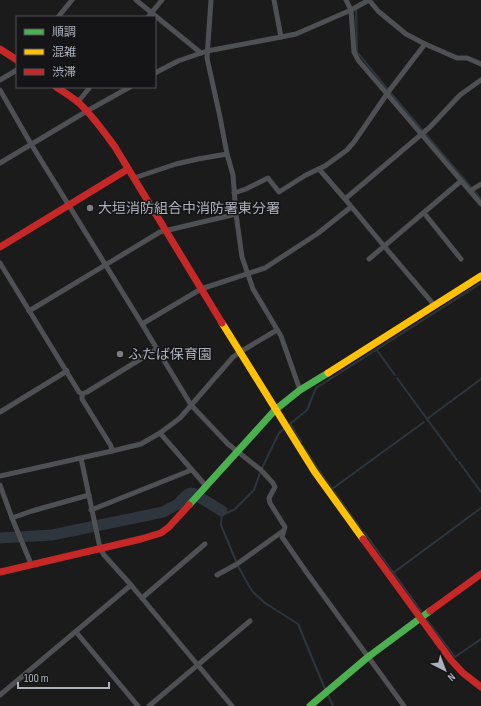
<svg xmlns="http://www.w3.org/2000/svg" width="481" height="706" font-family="'Sofia Sans Condensed','Noto Sans JP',sans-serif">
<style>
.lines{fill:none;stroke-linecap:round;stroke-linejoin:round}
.stream{stroke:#2e353c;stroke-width:2}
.river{stroke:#2e353c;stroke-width:11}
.street{stroke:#4f5054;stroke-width:5}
.fast{stroke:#4caf50;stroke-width:7}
.slow{stroke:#ffc107;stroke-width:7}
.jam{stroke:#c62828;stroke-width:7}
.poi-dot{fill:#7a7c83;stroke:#151517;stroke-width:1.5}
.labels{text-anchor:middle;stroke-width:3;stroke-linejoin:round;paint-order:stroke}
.poi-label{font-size:14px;fill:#adb1bb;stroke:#151517;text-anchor:start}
</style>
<rect width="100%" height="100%" fill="#1b1b1b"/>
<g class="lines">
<!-- stream -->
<g class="stream">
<path d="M356,11L357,52L389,91L481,199"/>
<path d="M376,349L395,375"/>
<path d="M397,378L457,460"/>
<path d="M427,419L481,379"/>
<path d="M290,423L301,442"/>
<path d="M303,446L318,469L361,529"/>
<path d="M459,462L481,492"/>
<path d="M332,489L424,422"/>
<path d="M364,532L421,611"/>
<path d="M236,561L221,525L222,511L227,513L235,509L254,490L261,470L279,433L307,410L316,388L481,283"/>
<path d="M238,566L249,586L253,592L265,603L298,624L325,689"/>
<path d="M393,573L481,508"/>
<path d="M427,620L455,657L481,639"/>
<path d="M328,695L333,706"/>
</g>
<!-- river -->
<g class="river">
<path d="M199,497L222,511"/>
<path d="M0,538L52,535L163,512C168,509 173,507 178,504C183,499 186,493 193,493"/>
</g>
<!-- street -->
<g class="street">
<path d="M136,0L201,53"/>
<path d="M211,0L207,58L220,117L227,154L233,175L236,214L242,257L253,289L281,336L300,390"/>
<path d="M274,0L281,37"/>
<path d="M346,0L351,10L354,52L358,60L481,204"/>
<path d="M369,0L378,11L406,34L425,44L457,58H467L481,64"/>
<path d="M58,17L72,0"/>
<path d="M148,17L162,0"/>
<path d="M155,73L178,61L207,51L281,37L296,34L351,10L369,0"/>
<path d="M0,80L17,70"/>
<path d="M0,90L31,144L142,324"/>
<path d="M78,102L90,87"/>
<path d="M0,163L87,111L130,87"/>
<path d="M319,169L345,199"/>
<path d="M134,178L176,164L198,159L227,154"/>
<path d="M470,191L481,184"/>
<path d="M234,193L246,189L268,178L279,192L306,175L325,166L347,150L354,142L389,91L425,44"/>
<path d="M424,213L461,259"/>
<path d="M369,259L461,181"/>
<path d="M0,263L79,392L82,394V399L111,446L112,451"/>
<path d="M435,306L384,246L345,199L430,127L460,95L481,80"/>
<path d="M29,311L160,232L236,214"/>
<path d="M157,349L191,405L228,444L261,470L273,483L275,487L269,498L270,503L285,527L282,537L307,573L404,706"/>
<path d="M82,394L87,392L157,349L142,324L201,289L265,268L317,234L351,207"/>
<path d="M0,412L67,371"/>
<path d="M160,433L206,486"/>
<path d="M81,458L100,548L104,555L131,585"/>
<path d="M0,476L112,451L141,444L160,433L180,418L233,357L240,352L277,330"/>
<path d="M0,485L12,518L31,564"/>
<path d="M91,510L189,471L191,469"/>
<path d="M12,518L32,511L89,495"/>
<path d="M217,575L237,564L283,531"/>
<path d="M142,598L205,544"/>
<path d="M76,632L138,706"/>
<path d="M0,695L131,585L232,706"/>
<path d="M149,706L250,621"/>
</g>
<!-- fast -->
<g class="fast">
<path d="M189,505L275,410L300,390L328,373"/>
<path d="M310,706L368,657L430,611"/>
</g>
<!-- slow -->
<g class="slow">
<path d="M222,323L314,471L363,539"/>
<path d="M328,373L481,276"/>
</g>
<!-- jam -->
<g class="jam">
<path d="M0,49L17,60"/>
<path d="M56,87C64,92 72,97 79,103C93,116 104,132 115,147L222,323"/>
<path d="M0,247L128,169"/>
<path d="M363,539L451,660L463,673L481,687"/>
<path d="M0,572L141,539L161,533L169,527L189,505"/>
<path d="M430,611L481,574"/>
</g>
</g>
<!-- markers -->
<g class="poi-dot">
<circle cx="90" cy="208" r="4"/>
<circle cx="120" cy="354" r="4"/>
</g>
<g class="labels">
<!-- poi labels -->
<g class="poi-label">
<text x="98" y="213">大垣消防組合中消防署東分署</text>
<text x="128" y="359">ふたば保育園</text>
</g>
</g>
<!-- legend -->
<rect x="16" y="16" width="140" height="72" fill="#151517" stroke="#525359"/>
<rect x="24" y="29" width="20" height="6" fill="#4caf50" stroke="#525359"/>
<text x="52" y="36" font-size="12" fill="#adb1bb">順調</text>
<rect x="24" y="49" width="20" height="6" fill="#ffc107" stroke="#525359"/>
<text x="52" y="56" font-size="12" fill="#adb1bb">混雑</text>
<rect x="24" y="69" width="20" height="6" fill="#c62828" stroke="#525359"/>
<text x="52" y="76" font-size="12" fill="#adb1bb">渋滞</text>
<!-- north arrow -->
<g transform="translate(445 670) rotate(138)" stroke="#151517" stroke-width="3" paint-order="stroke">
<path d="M0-3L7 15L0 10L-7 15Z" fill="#adb1bb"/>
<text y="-6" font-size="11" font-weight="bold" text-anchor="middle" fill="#adb1bb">N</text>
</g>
<!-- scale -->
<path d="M18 682v6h91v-6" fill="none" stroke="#adb1bb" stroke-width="2"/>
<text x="24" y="682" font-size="12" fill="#adb1bb" stroke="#151517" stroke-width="3" paint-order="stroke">100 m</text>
</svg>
